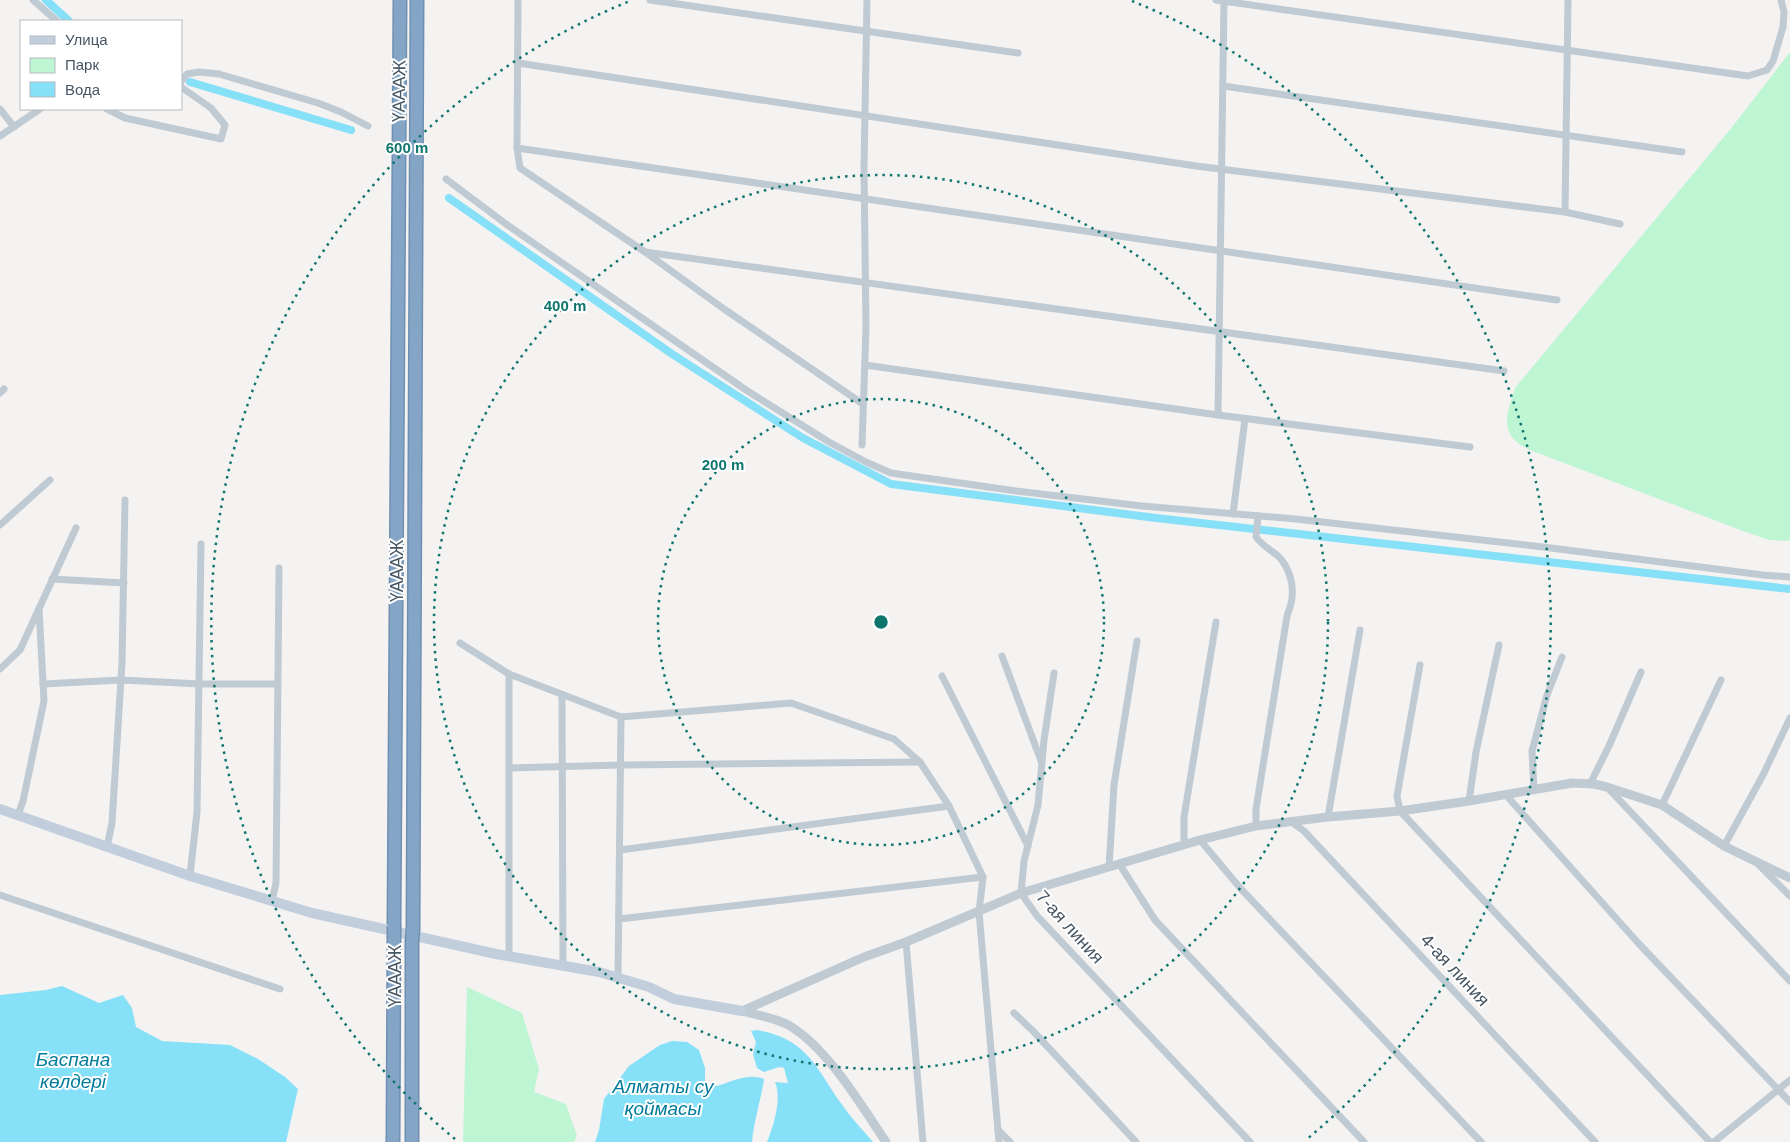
<svg xmlns="http://www.w3.org/2000/svg" width="1790" height="1142" font-family="Arial,sans-serif">
<style>
.green{fill:#bef5d3}
.water{fill:#86e0f7}
.lines{fill:none;stroke-linecap:round;stroke-linejoin:round}
.canal{stroke:#86e0f7;stroke-width:8}
.motorway-casing{stroke:#7090b2;stroke-width:15}
.minor{stroke:#bfcad3;stroke-width:7}
.tertiary{stroke:#bfcad3;stroke-width:9}
.secondary{stroke:#c2cedb;stroke-width:10}
.motorway{stroke:#85a5c6;stroke-width:12}
.motorway-bridge-casing{stroke:#7090b2;stroke-width:15;stroke-linecap:butt}
.motorway-bridge{stroke:#85a5c6;stroke-width:12}
.ring{fill:none;stroke:#0f766e;stroke-width:2.5;stroke-dasharray:2.5 5}
.labels{text-anchor:middle;stroke-width:4;stroke-linejoin:round;paint-order:stroke}
.street-label{font-size:18px;fill:#475663;stroke:#fff}
.water-label{font-size:19px;font-style:italic;fill:#037c9b;stroke:#fff}
.centre{fill:#0f766e;stroke:#fff;stroke-width:2.5}
.ring-label{font-size:15px;text-anchor:middle;font-weight:bold;fill:#0f766e;stroke:#fff;stroke-width:4;stroke-linejoin:round;paint-order:stroke}
</style>
<rect width="100%" height="100%" fill="#f5f2f2"/>
<!-- green -->
<g class="green">
<path d="M1790,52V541L1769,540L1743,531L1530,450C1498,435 1506,416 1515,388L1733,126Z"/>
<path d="M467,987L522,1013L539,1069L534,1092L566,1104L577,1136L574,1142H463Z"/>
</g>
<!-- water -->
<g class="water">
<path d="M62,986L99,1003L123,995L132,1008L136,1027L162,1041L230,1045L258,1059L285,1077L298,1089L286,1142H0V995L46,990Z"/>
<path d="M757,1030C809,1039 816,1069 843,1106C852,1119 863,1130 873,1142H767C774,1125 782,1099 775,1082L788,1083L784,1068L779,1067L764,1072L757,1068L753,1054L756,1042L751,1031Z"/>
<path d="M672,1041L687,1042L699,1050L705,1068V1080L708,1087C727,1086 745,1071 764,1079C761,1100 754,1120 752,1142H595L599,1130L604,1099L629,1066L660,1045Z"/>
</g>
<g class="lines">
<!-- canal -->
<g class="canal">
<path d="M46,0L69,21"/>
<path d="M190,82L351,130"/>
<path d="M449,198L672,354L803,438L891,484L1156,518L1790,589"/>
</g>
<defs>
<g id="motorway">
<path d="M394,926L400,0"/>
<path d="M413,929L417,0"/>
<path d="M393,1142L394,938"/>
<path d="M412,1142V942"/>
</g>
</defs>
<!-- motorway casing -->
<use href="#motorway" class="motorway-casing"/>
<!-- minor -->
<g class="minor">
<path d="M33,0L57,21"/>
<path d="M518,0L517,148L520,168L645,252L724,309L863,404"/>
<path d="M650,0L1018,53"/>
<path d="M1216,0L1748,76L1767,70L1773,61L1783,27L1784,12L1781,0"/>
<path d="M518,63L1196,166L1565,212L1620,224"/>
<path d="M181,82L187,74L199,72L219,74L318,103L341,112L368,126"/>
<path d="M1223,86L1682,152"/>
<path d="M0,109L14,127"/>
<path d="M107,109L125,118L221,139L225,125L211,108L181,87"/>
<path d="M0,136L40,109"/>
<path d="M517,148L1557,300"/>
<path d="M446,179L506,224L746,390L829,442L866,462L891,473L1016,491L1142,506L1296,519L1543,547L1763,575L1790,577"/>
<path d="M1565,212L1568,0"/>
<path d="M645,252L1504,371"/>
<path d="M865,365L1218,415L1470,447"/>
<path d="M0,393L4,389"/>
<path d="M1218,415L1224,0"/>
<path d="M862,445L866,328L864,168L867,0"/>
<path d="M1233,514L1245,419"/>
<path d="M0,525L50,480"/>
<path d="M52,579L124,583"/>
<path d="M460,643L509,674L621,717L791,703L894,739L920,762L949,806L983,877L979,912L999,1142"/>
<path d="M1002,656L1041,761"/>
<path d="M1420,665L1397,796L1400,811L1710,1142"/>
<path d="M0,669L20,650L76,528"/>
<path d="M1054,673L1044,740L1038,805L1024,861L1021,893L1037,916L1250,1142"/>
<path d="M942,676L1028,846"/>
<path d="M43,684L121,680L200,684H278"/>
<path d="M562,695L563,965"/>
<path d="M509,768L621,765L920,762"/>
<path d="M1590,784L1609,746L1641,672"/>
<path d="M1607,787L1790,981"/>
<path d="M1534,790L1532,751L1547,695L1562,657"/>
<path d="M1505,794L1640,945L1790,1102"/>
<path d="M1469,801L1476,752L1499,645"/>
<path d="M1662,805L1721,680"/>
<path d="M18,815L23,801L44,701L39,609"/>
<path d="M1328,817L1360,630"/>
<path d="M1290,821L1304,831L1595,1142"/>
<path d="M1256,826V809L1287,616C1289,610 1292,603 1292,597C1294,583 1288,565 1277,555C1269,549 1262,545 1256,537L1258,516"/>
<path d="M1200,840L1241,889L1481,1142"/>
<path d="M1184,845V817L1216,622"/>
<path d="M1724,846L1763,775L1790,718"/>
<path d="M107,847L112,823L122,663L125,500"/>
<path d="M620,850L949,806"/>
<path d="M1120,865L1155,920L1364,1142"/>
<path d="M1759,865L1790,896"/>
<path d="M1109,867L1114,785L1137,641"/>
<path d="M190,876L197,812L201,544"/>
<path d="M0,895L280,989"/>
<path d="M272,901L276,883L279,568"/>
<path d="M619,919L983,877"/>
<path d="M906,942L923,1142"/>
<path d="M509,956V674"/>
<path d="M618,977L621,717"/>
<path d="M1014,1013L1033,1031L1136,1142"/>
<path d="M998,1130L1010,1142"/>
<path d="M1714,1142L1790,1080"/>
</g>
<!-- tertiary -->
<g class="tertiary">
<path d="M742,1011L864,957L906,942L1021,893L1200,840L1256,826L1328,817L1400,811L1469,801L1572,783L1594,784L1607,787L1662,805L1724,846L1790,878"/>
<path d="M742,1011C757,1015 777,1018 790,1026C828,1049 861,1105 886,1142"/>
</g>
<!-- secondary -->
<path class="secondary" d="M0,809L190,876L312,913L496,954L599,972L649,987L674,999L742,1011"/>
<!-- motorway -->
<use href="#motorway" class="motorway"/>
<defs>
<g id="motorway-bridge">
<path d="M394,926V938"/>
<path d="M412,942L413,929"/>
</g>
</defs>
<!-- motorway-bridge casing -->
<use href="#motorway-bridge" class="motorway-bridge-casing"/>
<!-- motorway-bridge -->
<use href="#motorway-bridge" class="motorway-bridge"/>
</g>
<!-- distance rings -->
<g class="ring">
<circle cx="881" cy="622" r="223"/>
<circle cx="881" cy="622" r="447"/>
<path d="M455 1139A670 670 0 0 1 630 1M1132 1A670 670 0 0 1 1307 1139"/>
</g>
<g class="labels">
<!-- street labels -->
<g class="street-label">
<text transform="translate(399 91) rotate(-89)" y="6">ҮАААЖ</text>
<text transform="translate(397 571) rotate(-90)" y="6">ҮАААЖ</text>
<text transform="translate(1070 927) rotate(48)" y="6">7-ая линия</text>
<text transform="translate(1455 970) rotate(47)" y="6">4-ая линия</text>
<text transform="translate(395 976) rotate(-90)" y="6">ҮАААЖ</text>
</g>
<!-- water labels -->
<g class="water-label">
<text x="73" y="1066">Баспана<tspan x="73" dy="22">көлдері</tspan></text>
<text x="663" y="1093">Алматы су<tspan x="663" dy="22">қоймасы</tspan></text>
</g>
</g>
<circle cx="881" cy="622" r="8" class="centre"/>
<g class="ring-label">
<text x="407" y="153">600 m</text>
<text x="565" y="311">400 m</text>
<text x="723" y="470">200 m</text>
</g>
<!-- legend -->
<rect x="20" y="20" width="162" height="90" fill="#ffffff" stroke="#b5bbc1"/>
<rect x="30" y="36" width="25" height="8" fill="#c2cedb" stroke="#b5bbc1"/>
<text x="65" y="45" font-size="15" fill="#475663">Улица</text>
<rect x="30" y="58" width="25" height="15" fill="#bef5d3" stroke="#b5bbc1"/>
<text x="65" y="70" font-size="15" fill="#475663">Парк</text>
<rect x="30" y="82" width="25" height="15" fill="#86e0f7" stroke="#b5bbc1"/>
<text x="65" y="95" font-size="15" fill="#475663">Вода</text>
</svg>
